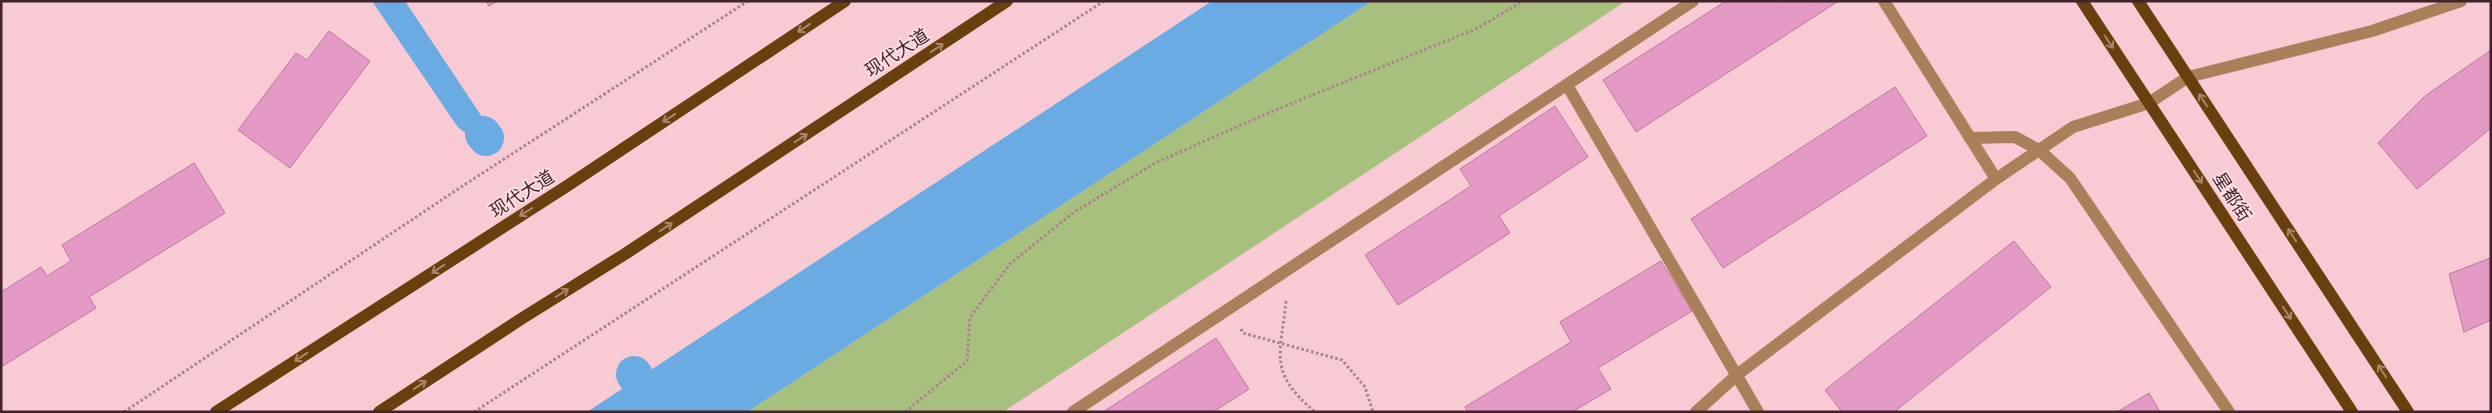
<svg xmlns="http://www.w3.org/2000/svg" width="2492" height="413" font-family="'Fira Sans','Noto Sans SC',sans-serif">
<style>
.green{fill:#a8c07e}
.water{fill:#69abe2}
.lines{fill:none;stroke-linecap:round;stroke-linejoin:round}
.canal{stroke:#69abe2;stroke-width:36}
.building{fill:#e59ac5;stroke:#b87b9e}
.path{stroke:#aa838b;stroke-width:3;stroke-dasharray:2.5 2.5;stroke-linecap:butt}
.minor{stroke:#a98059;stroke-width:12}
.major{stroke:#693f0d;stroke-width:12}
.oneway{stroke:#ab866d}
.labels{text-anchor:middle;stroke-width:4;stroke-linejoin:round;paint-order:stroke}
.street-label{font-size:18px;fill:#41242b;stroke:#fbdce2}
</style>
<rect width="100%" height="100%" fill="#f8cad3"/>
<!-- green -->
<path class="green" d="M1372,1H1626L1003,412H747Z"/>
<!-- water -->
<g class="water">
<path d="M372,1H405L490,129C477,138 468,137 457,126Z"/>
<path d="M1212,1H1372L747,412H587Z"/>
</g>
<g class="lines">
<!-- canal -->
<g class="canal">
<path d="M483,134L486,138"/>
<path d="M634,374L637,379"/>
</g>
</g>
<!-- building -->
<g class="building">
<path d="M486,1H497L489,6Z"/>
<path d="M1726,1L1837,2L1636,132L1603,80Z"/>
<path d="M329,31L370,61L290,168L238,130L296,53L307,60Z"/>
<path d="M2491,50V128L2417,189L2378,143L2425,96Z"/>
<path d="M1895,87L1927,136L1723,268L1691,219Z"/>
<path d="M1555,106L1588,157L1499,216L1510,233L1398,305L1365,255L1471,186L1460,169Z"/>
<path d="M194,163L225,213L89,297L96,308L1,367V292L41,267L47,276L71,261L62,245Z"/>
<path d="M2014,241L2051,287L1894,412H1842L1825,390Z"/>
<path d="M2490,258L2491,320L2464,332L2449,274Z"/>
<path d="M1661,261L1692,311L1598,368L1611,389L1572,412H1468L1465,407L1571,342L1560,322Z"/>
<path d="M1216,338L1249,389L1213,412H1103Z"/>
<path d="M2149,393L2160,412H2117Z"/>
</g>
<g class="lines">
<!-- path -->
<g class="path">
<path d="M1286,301C1281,355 1267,371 1315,412"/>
<path d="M1241,329L1243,333L1342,360L1365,387L1373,412"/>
<path d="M124,412L461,187L748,1"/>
<path d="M474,412L1104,1"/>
<path d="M905,412L967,361L970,317L1010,264L1074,212L1157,162L1278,109L1478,28L1523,1"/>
</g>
<!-- minor -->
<g class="minor">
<path d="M1884,1L1996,179"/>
<path d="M1567,85L1758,412"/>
<path d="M1970,138L2015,137L2039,150L2070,178L2229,412"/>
<path d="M1073,412L1693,1"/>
<path d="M1696,412L1738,374L1996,179L2073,127L2149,103L2188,77L2372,31L2461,1"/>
</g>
<!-- major -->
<g class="major">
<path d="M2082,1L2352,412"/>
<path d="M2138,1L2408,412"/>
<path d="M216,412L567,186L845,1"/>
<path d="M379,412L521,319L625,254L1007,1"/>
</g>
</g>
<!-- one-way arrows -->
<defs><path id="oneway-shaft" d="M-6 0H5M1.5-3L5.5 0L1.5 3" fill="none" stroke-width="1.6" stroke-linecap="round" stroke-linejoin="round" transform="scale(1.25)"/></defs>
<g class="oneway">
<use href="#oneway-shaft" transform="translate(804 28) rotate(146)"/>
<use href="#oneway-shaft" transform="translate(2109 42) rotate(56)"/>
<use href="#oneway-shaft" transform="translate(937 48) rotate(-33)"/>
<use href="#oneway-shaft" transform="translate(2203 100) rotate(-123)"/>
<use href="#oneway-shaft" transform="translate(669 118) rotate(146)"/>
<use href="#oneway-shaft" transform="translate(801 138) rotate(-33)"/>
<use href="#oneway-shaft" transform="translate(2198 177) rotate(57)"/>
<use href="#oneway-shaft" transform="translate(526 212) rotate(148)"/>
<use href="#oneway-shaft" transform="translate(666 227) rotate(-33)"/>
<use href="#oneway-shaft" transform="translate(2292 235) rotate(-123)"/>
<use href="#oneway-shaft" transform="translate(438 269) rotate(147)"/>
<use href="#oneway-shaft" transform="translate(562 293) rotate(-32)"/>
<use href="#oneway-shaft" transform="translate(2287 313) rotate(57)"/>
<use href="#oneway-shaft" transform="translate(301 357) rotate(147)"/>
<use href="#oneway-shaft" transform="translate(2382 371) rotate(-123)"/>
<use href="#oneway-shaft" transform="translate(420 385) rotate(-33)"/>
</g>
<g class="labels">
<!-- street labels -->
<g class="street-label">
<text transform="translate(897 53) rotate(-33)" y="6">现代大道</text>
<text transform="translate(522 194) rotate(-32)" y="6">现代大道</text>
<text transform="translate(2232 197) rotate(57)" y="6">星都街</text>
</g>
</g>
<!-- border -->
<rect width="2492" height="413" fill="none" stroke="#41242b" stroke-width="5"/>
</svg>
